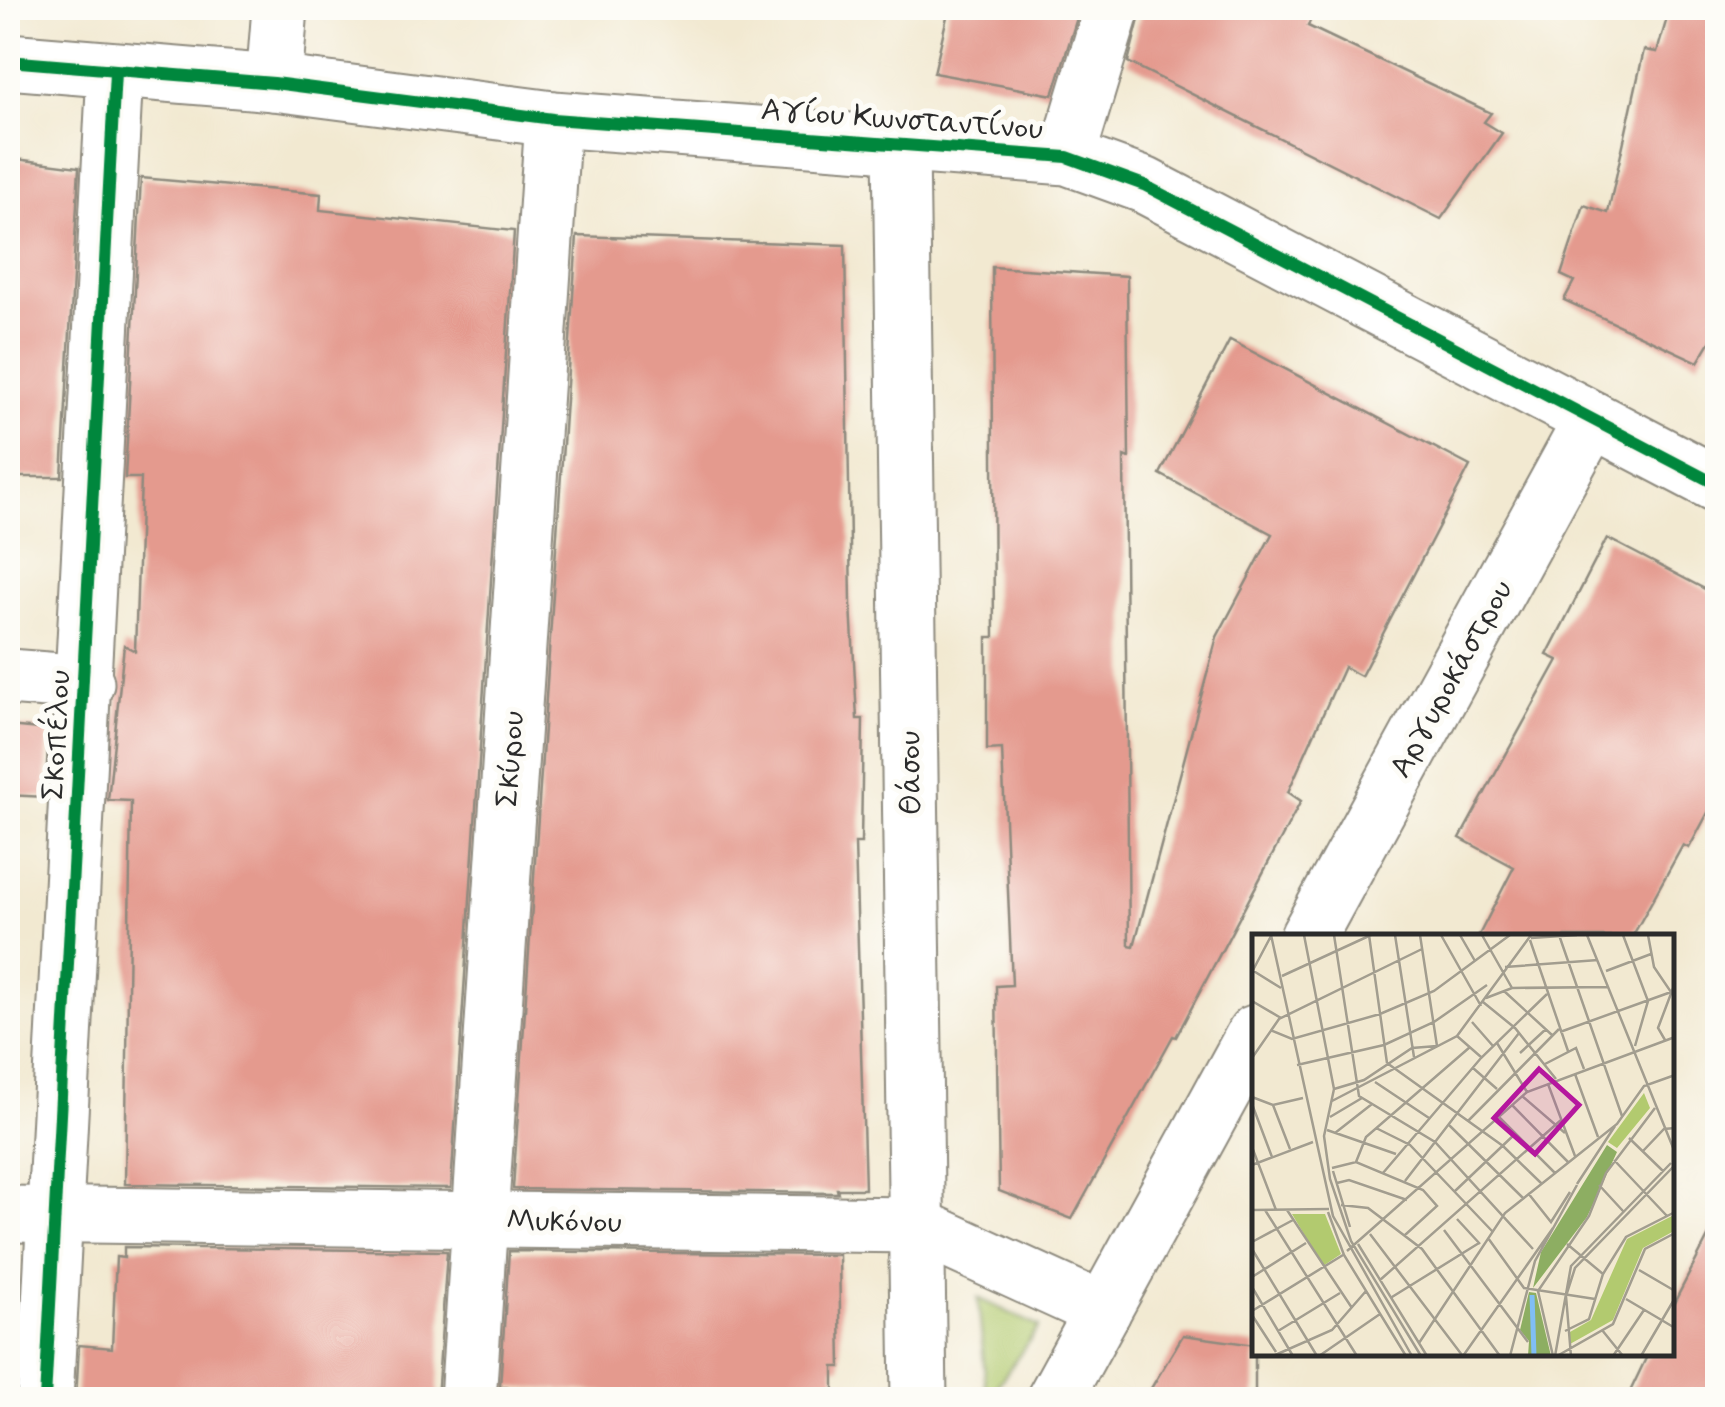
<svg xmlns="http://www.w3.org/2000/svg" width="1725" height="1407" font-family="Mynerve,sans-serif">
<style>
.green{fill:#b2ca6f;stroke:#6e7a4d;stroke-width:2.5}
.building{fill:#e49a8e}
.lines{fill:none;stroke-linecap:round;stroke-linejoin:round}
.minor-casing{stroke:#8e8a7e;stroke-width:59}
.minor{stroke:#fff;stroke-width:55}
.cycleway-casing{stroke:#fdfcf7;stroke-width:19}
.cycleway{stroke:#00873e;stroke-width:12}
.labels{text-anchor:middle;stroke-width:10;stroke-linejoin:round;paint-order:stroke}
.street-label{font-size:32px;fill:#2b2b2b;stroke:#fdfcf7}
.inset-river{fill:none;stroke:#80bef4;stroke-width:5}
.inset-road{fill:none;stroke:#a29d8f;stroke-width:2.5}
.view{fill:#b5179e;fill-opacity:0.15;stroke:#b5179e;stroke-width:5}
.inset-edge{fill:none;stroke:#2b2b2b;stroke-width:5}
</style>
<rect width="100%" height="100%" fill="#fdfcf7"/>
<filter id="ink" filterUnits="userSpaceOnUse"><feTurbulence type="fractalNoise" baseFrequency=".01" numOctaves="2"/><feDisplacementMap in="SourceGraphic" scale="20" xChannelSelector="R" yChannelSelector="G"/><feConvolveMatrix kernelMatrix="1 2 1 2 8 2 1 2 1" color-interpolation-filters="sRGB"/></filter>
<filter id="wash" filterUnits="userSpaceOnUse"><feTurbulence type="fractalNoise" baseFrequency=".0048" numOctaves="4" result="noise"/><feDisplacementMap in="SourceGraphic" scale="40" xChannelSelector="R" yChannelSelector="G"/><feGaussianBlur stdDeviation="2.25" result="paint"/><feColorMatrix in="noise" values="0 0 0 0 0 0 0 0 0 0 0 0 0 0 0 0 0 1.4 0 .05"/><feComposite in="paint" operator="in"/></filter>
<g filter="url(#wash)">
<rect width="100%" height="100%" fill="#f2e9d1"/>
<!-- green -->
<path class="green" d="M978,1298L1039,1327L988,1399H987Z"/>
<g id="blocks">
<!-- building -->
<g class="building">
<path d="M949,8H1080L1053,95L934,73Z"/>
<path d="M1142,8H1315L1308,26L1491,113L1484,122L1502,133L1441,219L1128,62Z"/>
<path d="M1670,8H1718V329L1698,362L1564,300L1574,281L1561,275L1584,205L1608,213L1644,50L1657,52Z"/>
<path d="M8,158L79,167L62,477H8Z"/>
<path d="M141,178L321,194L320,210L514,231L451,1188L125,1184L131,801L108,800L124,645L135,651L141,478H125Z"/>
<path d="M577,236L845,245L851,604L857,719H863L861,843H855L865,1189H837L838,1193L513,1189Z"/>
<path d="M992,267L1127,276L1129,458L1124,456L1129,945L1134,946L1217,637L1272,534L1160,474L1230,340L1470,466L1361,676L1344,667L1288,792L1301,801L1176,1037L1173,1036L1072,1219L999,1191L996,986L1012,985L1002,749L987,750V637H994Z"/>
<path d="M1607,538L1718,596V794L1689,848L1683,845L1632,937H1478L1514,867L1460,838L1558,660L1547,655Z"/>
<path d="M8,726L49,730L45,797L8,795Z"/>
<path d="M1718,1218V1400H1626L1648,1354H1672V1307Z"/>
<path d="M124,1247L447,1251L437,1400H76L79,1345L112,1348L116,1257L124,1258Z"/>
<path d="M509,1251L839,1255L841,1367H834V1392H732V1399L500,1387Z"/>
<path d="M1183,1335L1255,1345V1400H1144Z"/>
<path d="M8,1340H17L14,1400H8Z"/>
</g>
</g>
</g>
<g filter="url(#ink)">
<use href="#blocks" fill-opacity="0" stroke="#8e8a7e" stroke-width="2.5"/>
<g class="lines">
<defs>
<g id="minor">
<path d="M8,61L274,83L553,119L1067,157L1144,185L1718,485"/>
<path d="M274,83L280,8"/>
<path d="M901,147L919,1400"/>
<path d="M1067,157L1112,8"/>
<path d="M8,677L86,683"/>
<path d="M1308,937L1592,419"/>
<path d="M8,1214L915,1225L1103,1311"/>
<path d="M45,1400L115,72"/>
<path d="M468,1400L553,119"/>
<path d="M1054,1400L1255,1033"/>
</g>
</defs>
<!-- minor casing -->
<use href="#minor" class="minor-casing"/>
<!-- minor -->
<use href="#minor" class="minor"/>
<defs>
<g id="cycleway">
<path d="M8,61L274,83L553,119L1067,157L1144,185L1718,485"/>
<path d="M45,1400L115,72"/>
</g>
</defs>
<!-- cycleway casing -->
<use href="#cycleway" class="cycleway-casing"/>
<!-- cycleway -->
<use href="#cycleway" class="cycleway"/>
</g>
</g>
<g class="labels">
<!-- street labels -->
<g class="street-label">
<text transform="translate(902 118) rotate(4)" y="11">Αγίου Κωνσταντίνου</text>
<text transform="translate(1450 678) rotate(-61)" y="11">Αργυροκάστρου</text>
<text transform="translate(55 735) rotate(-87)" y="11">Σκοπέλου</text>
<text transform="translate(509 759) rotate(-86)" y="11">Σκύρου</text>
<text transform="translate(909 773) rotate(-91)" y="11">Θάσου</text>
<text transform="translate(564 1220) rotate(1)" y="11">Μυκόνου</text>
</g>
</g>
<!-- overview -->
<g transform="translate(1252 934)">
<rect width="422" height="422" fill="#f2e9d1"/>
<path d="M392,159L398,174L365,214L356,208ZM40,280H73L89,320L71,332ZM422,281V297L391,314L361,386L318,410V398L339,386L375,305Z" fill="#b2ca6f"/>
<path d="M355,211L365,218L335,283L281,354L289,318ZM277,358L284,359L299,422H276L277,407L268,396Z" fill="#8dae62"/>
<path class="inset-river" d="M280,361L282,422"/>
<path class="inset-road" d="M19,1L81,282L160,422M52,1L82,155L72,202L78,245L99,307L169,422M82,1L107,162L183,208L281,315M117,1L135,129M143,1L162,123M168,1L185,112M189,1L229,72M208,1L223,27M230,1L260,54M307,1L370,182M335,1L422,216M371,1L396,67L383,112M279,4L325,1M278,6L316,117M253,33L346,26M0,36L29,54M354,37L399,20M0,38L19,2M30,42L119,1M252,57L300,101M234,64L260,54L356,53M0,67L29,84M231,68L263,94L304,145M220,88L241,112M18,96L40,105L128,80L182,57L258,1M308,98L419,58L402,33L396,1M205,102L229,123M413,106L406,94L423,49M245,109L275,158M268,119L294,95M0,124L27,85L170,15M135,129L251,212L289,249M293,130L324,114L332,135M45,131L132,111L182,88L235,51M221,134L245,155M323,140L346,203M123,148L177,184M296,150L323,222M82,155L112,146L160,114L185,112M270,162L313,199M0,163L21,171L51,164M80,167L205,102L279,1M0,170L20,223M21,171L38,215M260,171L316,228M78,183L110,164M247,183L303,239M216,187L307,95M197,191L271,264M124,194L158,211L240,297M75,196L144,220M83,199L120,170M377,204L411,237M0,213L24,276M391,217L412,195L423,194M362,226L415,282M104,228L114,203L218,113M0,231L61,208M80,234L104,228L171,256L185,272L153,301M81,237L98,293M131,239L229,124L295,60M153,247L267,99M85,249L97,246L155,266M325,250L363,192M347,251L371,277M203,257L264,199M276,259L299,288L318,258M89,271L116,274L170,315L248,422M0,276L77,275M13,276L105,422M35,276L100,374M76,278L92,321L154,422M205,285L228,310M192,296L276,408M118,300L210,421M236,304L272,354L343,365M0,308L41,286M106,310L175,422M315,310L351,340M0,315L65,422M95,317L275,158L423,103M387,336L423,357M0,343L54,309M128,346L309,186M0,353L41,422M140,363L227,309M374,365L423,394M0,377L91,321M0,381L24,418M350,396L371,422M26,397L88,359M313,397L337,385L351,340L374,303L423,278M167,409L253,279L365,190L392,152L423,141M21,422L80,396L114,357M67,422L128,380M211,422L301,294M258,422L283,327L325,251M301,422L286,357L337,282L354,239L403,174M303,422L319,332L419,229M305,422L361,390L393,315L423,299M319,422L314,362L323,334L422,232M361,422L392,376M389,422L423,364"/>
<path class="view" d="M287,135L327,171L283,220L242,184Z"/>
<rect width="422" height="422" class="inset-edge"/>
</g>
<!-- margin -->
<rect width="1725" height="1407" fill="none" stroke="#fdfcf7" stroke-width="40"/>
</svg>
